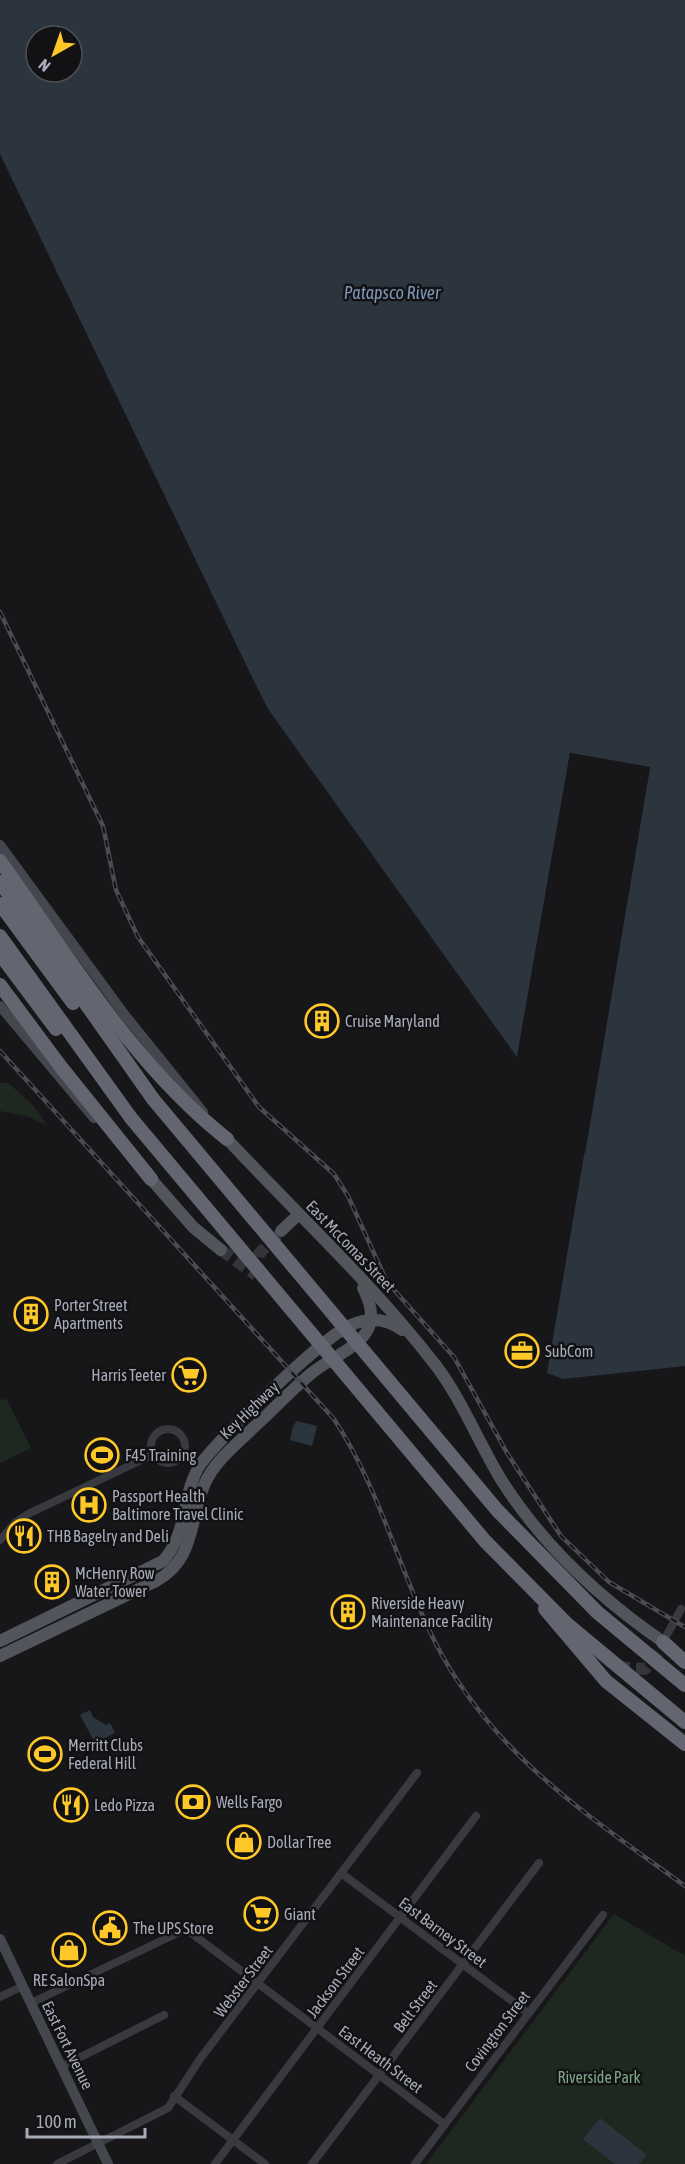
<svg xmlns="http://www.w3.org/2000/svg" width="685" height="2164" font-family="'Asap Condensed',sans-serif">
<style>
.green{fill:#1e2720}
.water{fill:#2c343e;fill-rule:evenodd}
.pier{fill:#171719}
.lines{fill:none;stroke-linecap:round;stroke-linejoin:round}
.primary-tunnel{stroke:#343539;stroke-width:12;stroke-dasharray:12 6;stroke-linecap:butt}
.street{stroke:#393a40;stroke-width:8}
.secondary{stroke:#45474e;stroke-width:10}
.primary{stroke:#53555d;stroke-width:12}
.highway{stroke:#636570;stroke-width:14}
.rail-casing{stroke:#4a4c53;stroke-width:4.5}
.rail{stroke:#121214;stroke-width:2;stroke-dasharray:7;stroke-linecap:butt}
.highway-bridge{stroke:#636570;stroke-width:14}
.labels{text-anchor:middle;stroke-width:5;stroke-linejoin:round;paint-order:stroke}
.poi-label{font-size:16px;fill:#a8acba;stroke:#121214;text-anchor:start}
.street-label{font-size:16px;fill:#a8acba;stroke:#121214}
.park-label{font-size:16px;fill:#7ea683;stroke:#121214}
.water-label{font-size:18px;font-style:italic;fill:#7d97b7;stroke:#121214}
</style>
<rect width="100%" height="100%" fill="#171719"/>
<!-- green -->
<g class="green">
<path d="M0,1083H8L32,1104L48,1126L27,1116L0,1111Z"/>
<path d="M6,1398L31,1448L0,1463V1401Z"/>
<path d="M614,1914L685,1956V2164H426Z"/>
</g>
<!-- water -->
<g class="water">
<path d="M0,0H685V1366L563,1379L547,1373L650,767L570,753L517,1057L268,709L253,679L0,154ZM36,36H72V72H36Z"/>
<path d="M297,1421L317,1426L312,1446L290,1440L293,1426Z"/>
<path d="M90,1710L93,1717L106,1725L110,1723L115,1733L95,1743L80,1715Z"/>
<path d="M600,2118L647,2155L639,2164H615L583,2139Z"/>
</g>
<!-- pier -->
<path class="pier" d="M570,753L650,767L585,1154L583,1150L647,770L572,757L518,1059L517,1057Z"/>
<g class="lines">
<!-- primary-tunnel -->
<g class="primary-tunnel">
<path d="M221,1250L256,1275"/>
<path d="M256,1275L259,1254L281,1231"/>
<path d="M618,1667L645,1669L660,1650"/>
</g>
<!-- street -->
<g class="street">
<circle cx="168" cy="1446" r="17"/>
<path d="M0,1540L16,1522L28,1514L154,1454"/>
<path d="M663,1642L681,1609"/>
<path d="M341,1873L528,2013"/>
<path d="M0,1997L23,1986"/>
<path d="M31,2003L186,1929L444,2124"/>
<path d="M61,2067L164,2015"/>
<path d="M174,2096L265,2164"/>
<path d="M57,2164L168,2108L200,2059L417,1773"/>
<path d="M215,2164L476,1816"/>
<path d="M312,2164L539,1863"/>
<path d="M415,2164L603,1915"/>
</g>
<!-- secondary -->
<g class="secondary">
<path d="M0,845L124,1014L203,1112"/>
<path d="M0,1006L94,1118"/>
<path d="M0,1939L108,2164"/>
</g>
<!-- primary -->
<g class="primary">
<path d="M227,1139C296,1213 372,1283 434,1363C462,1399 478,1442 502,1481C544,1547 604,1602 669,1646"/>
<path d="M151,1179L193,1227L221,1250"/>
<path d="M281,1231L299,1214"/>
<path d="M0,1641L163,1561C188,1532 181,1500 198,1468C212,1444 326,1334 351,1325C369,1317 386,1318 402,1330"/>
<path d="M0,1656L156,1581C196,1559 189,1520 205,1483C215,1461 236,1445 253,1428C273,1410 292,1389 313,1372C344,1348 390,1339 363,1288"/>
</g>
<!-- highway -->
<g class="highway">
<path d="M0,861C69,957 133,1065 227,1139"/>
<path d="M0,882L153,1099"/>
<path d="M0,904L73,1003"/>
<path d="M0,936L131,1118"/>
<path d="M0,954L56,1029"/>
<path d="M0,985L61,1067L151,1179"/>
<path d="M545,1609L606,1681L685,1744"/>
<path d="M663,1642L685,1662"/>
</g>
<defs>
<g id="rail">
<path d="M0,612L103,826L116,890L138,937L259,1107L334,1174L348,1196L387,1282L454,1357L507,1453L561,1536L609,1582L685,1627"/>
<path d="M0,1051L334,1419C380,1489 398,1568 435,1642C492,1754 586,1814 685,1886"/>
</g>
</defs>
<!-- rail casing -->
<use href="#rail" class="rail-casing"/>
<!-- rail -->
<use href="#rail" class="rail"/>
<!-- highway-bridge -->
<g class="highway-bridge">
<path d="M153,1099L497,1510L597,1612L685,1685"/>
<path d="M131,1118L485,1541L567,1624L685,1722"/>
</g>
</g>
<!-- icons -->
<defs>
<symbol id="building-ring" viewBox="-11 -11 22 22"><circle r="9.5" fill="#121214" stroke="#ffc829" stroke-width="1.5"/><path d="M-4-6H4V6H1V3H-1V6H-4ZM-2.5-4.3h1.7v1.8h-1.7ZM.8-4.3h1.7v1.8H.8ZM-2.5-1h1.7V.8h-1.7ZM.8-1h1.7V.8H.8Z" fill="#ffc829"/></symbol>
<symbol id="office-ring" viewBox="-11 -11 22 22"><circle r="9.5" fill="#121214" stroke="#ffc829" stroke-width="1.5"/><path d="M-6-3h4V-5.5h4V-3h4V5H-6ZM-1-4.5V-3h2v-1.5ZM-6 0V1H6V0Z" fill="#ffc829"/></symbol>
<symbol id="supermarket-ring" viewBox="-11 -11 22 22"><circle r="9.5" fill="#121214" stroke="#ffc829" stroke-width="1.5"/><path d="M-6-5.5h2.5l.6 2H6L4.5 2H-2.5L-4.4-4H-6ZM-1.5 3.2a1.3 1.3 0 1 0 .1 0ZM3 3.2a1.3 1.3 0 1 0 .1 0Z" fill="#ffc829"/></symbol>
<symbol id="stadium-ring" viewBox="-11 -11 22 22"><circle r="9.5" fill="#121214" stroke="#ffc829" stroke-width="1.5"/><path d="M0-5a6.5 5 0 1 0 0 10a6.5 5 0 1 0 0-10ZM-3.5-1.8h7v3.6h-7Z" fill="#ffc829"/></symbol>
<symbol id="hospital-ring" viewBox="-11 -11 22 22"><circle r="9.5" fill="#121214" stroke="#ffc829" stroke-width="1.5"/><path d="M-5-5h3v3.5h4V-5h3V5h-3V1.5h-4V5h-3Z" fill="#ffc829"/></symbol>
<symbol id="restaurant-ring" viewBox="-11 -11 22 22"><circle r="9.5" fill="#121214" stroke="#ffc829" stroke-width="1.5"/><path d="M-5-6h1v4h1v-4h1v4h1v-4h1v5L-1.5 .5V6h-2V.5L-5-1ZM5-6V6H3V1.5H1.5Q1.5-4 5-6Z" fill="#ffc829"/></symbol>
<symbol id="bank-ring" viewBox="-11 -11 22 22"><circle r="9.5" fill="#121214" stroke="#ffc829" stroke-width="1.5"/><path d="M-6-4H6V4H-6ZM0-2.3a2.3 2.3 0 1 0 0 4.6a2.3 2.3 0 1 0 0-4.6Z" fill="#ffc829"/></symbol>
<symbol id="shop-ring" viewBox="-11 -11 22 22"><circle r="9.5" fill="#121214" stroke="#ffc829" stroke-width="1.5"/><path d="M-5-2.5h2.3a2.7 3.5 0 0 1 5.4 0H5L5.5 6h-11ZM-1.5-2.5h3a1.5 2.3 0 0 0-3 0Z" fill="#ffc829"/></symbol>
<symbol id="civic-ring" viewBox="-11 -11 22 22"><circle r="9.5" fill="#121214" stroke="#ffc829" stroke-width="1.5"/><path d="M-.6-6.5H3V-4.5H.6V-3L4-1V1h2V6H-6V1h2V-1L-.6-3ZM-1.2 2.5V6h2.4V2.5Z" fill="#ffc829"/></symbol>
</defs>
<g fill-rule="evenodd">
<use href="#building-ring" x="303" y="1002" width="38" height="38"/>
<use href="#building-ring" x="12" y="1295" width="38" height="38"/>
<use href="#office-ring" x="503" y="1332" width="38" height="38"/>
<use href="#supermarket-ring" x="170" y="1356" width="38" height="38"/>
<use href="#stadium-ring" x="83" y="1436" width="38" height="38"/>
<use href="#hospital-ring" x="70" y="1486" width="38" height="38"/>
<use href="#restaurant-ring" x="5" y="1517" width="38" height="38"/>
<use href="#building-ring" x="33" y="1563" width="38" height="38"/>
<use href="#building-ring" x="329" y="1593" width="38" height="38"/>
<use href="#stadium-ring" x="26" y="1735" width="38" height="38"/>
<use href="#bank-ring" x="174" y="1783" width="38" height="38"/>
<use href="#restaurant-ring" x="52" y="1786" width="38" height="38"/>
<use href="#shop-ring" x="225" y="1823" width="38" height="38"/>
<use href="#supermarket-ring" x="242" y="1895" width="38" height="38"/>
<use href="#civic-ring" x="91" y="1909" width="38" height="38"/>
<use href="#shop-ring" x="50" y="1931" width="38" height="38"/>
</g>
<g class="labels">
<!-- poi labels -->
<g class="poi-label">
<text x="345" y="1027">Cruise Maryland</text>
<text x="54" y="1311">Porter Street<tspan x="54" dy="18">Apartments</tspan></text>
<text x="545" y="1357">SubCom</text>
<text x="166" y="1381" text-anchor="end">Harris Teeter</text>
<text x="125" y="1461">F45 Training</text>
<text x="112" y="1502">Passport Health<tspan x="112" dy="18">Baltimore Travel Clinic</tspan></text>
<text x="47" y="1542">THB Bagelry and Deli</text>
<text x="75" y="1579">McHenry Row<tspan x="75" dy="18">Water Tower</tspan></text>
<text x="371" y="1609">Riverside Heavy<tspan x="371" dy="18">Maintenance Facility</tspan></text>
<text x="68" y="1751">Merritt Clubs<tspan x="68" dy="18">Federal Hill</tspan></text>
<text x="216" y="1808">Wells Fargo</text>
<text x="94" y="1811">Ledo Pizza</text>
<text x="267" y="1848">Dollar Tree</text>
<text x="284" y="1920">Giant</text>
<text x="133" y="1934">The UPS Store</text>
<text x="69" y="1986" text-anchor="middle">RE SalonSpa</text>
</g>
<!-- street labels -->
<g class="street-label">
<text transform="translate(351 1246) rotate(46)" y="6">East McComas Street</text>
<text transform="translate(249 1410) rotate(-44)" y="6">Key Highway</text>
<text transform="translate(443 1932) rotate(37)" y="6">East Barney Street</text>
<text transform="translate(243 1981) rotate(-53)" y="6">Webster Street</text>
<text transform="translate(335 1982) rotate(-53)" y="6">Jackson Street</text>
<text transform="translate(415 2006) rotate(-53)" y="6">Belt Street</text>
<text transform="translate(497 2031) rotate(-53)" y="6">Covington Street</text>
<text transform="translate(68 2045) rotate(64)" y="6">East Fort Avenue</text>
<text transform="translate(381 2059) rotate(37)" y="6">East Heath Street</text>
</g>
<!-- park labels -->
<g class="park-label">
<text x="599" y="2083">Riverside Park</text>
</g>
<!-- water labels -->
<g class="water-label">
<text x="392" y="299">Patapsco River</text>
</g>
</g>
<!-- north arrow -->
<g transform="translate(54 54) rotate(220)"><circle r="28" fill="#121214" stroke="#4e5056" stroke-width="1.5"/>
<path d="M0-4.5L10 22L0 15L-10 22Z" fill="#ffc829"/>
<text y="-9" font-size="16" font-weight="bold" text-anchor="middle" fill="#a8acba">N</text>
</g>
<!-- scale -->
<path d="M27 2128v9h118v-9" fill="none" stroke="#a8acba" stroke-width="3"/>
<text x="36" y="2128" font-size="18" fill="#a8acba" stroke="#121214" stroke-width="4.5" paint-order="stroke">100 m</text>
</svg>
